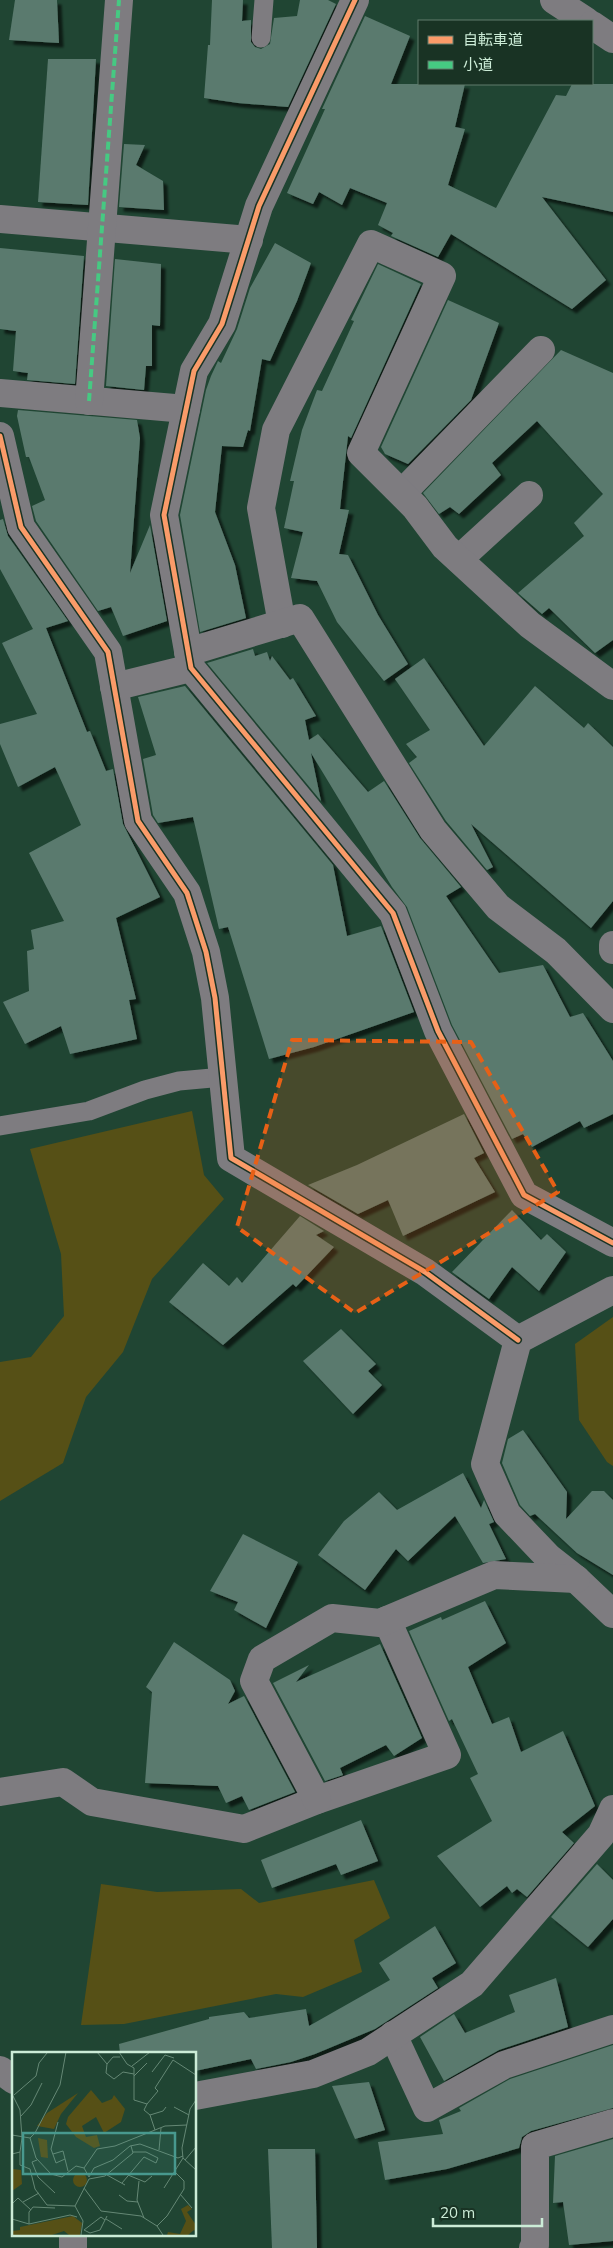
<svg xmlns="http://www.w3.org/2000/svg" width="613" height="2248" font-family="Mulish,'Noto Sans JP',sans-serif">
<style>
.green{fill:#565016}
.building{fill:#5a7a6e;filter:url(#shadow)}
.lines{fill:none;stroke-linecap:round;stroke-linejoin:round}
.lane{stroke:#7e7c80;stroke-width:19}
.street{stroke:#7e7c80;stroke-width:28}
.quiet{stroke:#46c982;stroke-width:4;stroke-dasharray:8 4;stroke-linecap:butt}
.cycleway-casing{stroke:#193324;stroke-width:8}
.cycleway{stroke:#fa9b69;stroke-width:5}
.marked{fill:#e76016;fill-opacity:0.2;stroke:#e76016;stroke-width:4;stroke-dasharray:10 6;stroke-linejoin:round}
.inset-road{fill:none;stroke:#658875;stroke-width:1}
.view{fill:#48998e;fill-opacity:0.15;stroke:#48998e;stroke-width:2.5}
.inset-edge{fill:none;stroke:#ccecd7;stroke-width:2.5}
</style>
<defs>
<filter id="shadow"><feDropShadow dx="4.5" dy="4.5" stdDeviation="1" flood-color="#0009"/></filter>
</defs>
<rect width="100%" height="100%" fill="#204533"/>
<!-- green -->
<g class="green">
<path d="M192,1111L204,1175L224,1199L152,1279L123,1352L86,1397L63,1463L0,1501V1362L31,1357L64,1316L61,1254L30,1149Z"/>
<path d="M613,1317V1466L607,1462L579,1420L575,1344Z"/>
<path d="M374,1880L390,1918L354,1940L362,1972L303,1997L276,1994L124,2024L81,2025L101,1884L157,1892L241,1889L259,1903Z"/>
</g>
<!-- building -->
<g class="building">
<path d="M15,0H57L59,43L9,40Z"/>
<path d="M212,0H243L242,21L251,20V42L255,47L261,49L270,44L274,18L297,16L300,0H328L336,4L288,107L238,103L204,98L208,45H210Z"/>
<path d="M365,16L410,36L391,84H465L455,127L465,129L448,185L496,208L556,95L566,96L572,84H613V212L542,197L606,280L572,309L451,234L438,257L391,236L393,233L378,225L387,203L350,188L342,205L319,192L313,204L287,193L325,109H322Z"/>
<path d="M48,59H96L88,205L38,202Z"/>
<path d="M124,144L145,145L136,165L163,181L164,210L119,207Z"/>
<path d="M275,243L311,263L297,301L270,361L262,359L250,431L248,430L243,447L222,446L215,512L235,565L246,618L200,632L180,515L206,390L211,376L218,361L221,363L237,329L250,288Z"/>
<path d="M0,248L84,256L75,384L27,380L28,373L13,371L16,331L0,329Z"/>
<path d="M115,259L161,264L160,326L152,325V366H146L144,390L106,386Z"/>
<path d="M378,264L421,284L351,438L348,436L340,509L349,510L339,554L348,555L378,615L408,664L384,681L337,622L317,581L291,578L303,532L284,528L294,481H290L302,430L317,390L322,391L354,321L351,320Z"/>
<path d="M448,300L499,323L471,400L408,464L385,454L381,447Z"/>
<path d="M561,350L613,373V640L595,653L549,608L542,614L518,593L584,536L574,523L603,494L537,421L492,463L501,475L459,514L450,507L439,514L423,493Z"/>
<path d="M18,410L137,420L140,438L130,573L150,525L167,621L123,636L111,607L98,611L36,521L32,506L45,500L29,457H26L17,416Z"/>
<path d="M3,519L8,536L68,621L46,628L87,732L90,731L106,771L113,769L123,824L160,897L116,918L136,999L129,1000L137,1039L70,1054L61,1026L25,1044L3,1002L29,991L27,951L34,949L31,930L64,921L29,853L81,825L55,767L18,787L0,744V724L37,714L2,643L33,629L0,569V520Z"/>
<path d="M253,649L255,656L267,652L270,661L272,656L290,680L293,678L316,716L305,720L309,740L318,734L368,792L384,781L420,838L461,887L446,896L499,973L543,965L570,1017L583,1013L613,1061V1114L584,1128L580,1121L532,1147L523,1134L512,1139L452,1025L407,907L392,887L311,753L321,801L207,663Z"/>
<path d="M424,658L484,746L535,686L584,728L588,723L613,747V901L591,928L471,824L493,867L487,870L446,821L409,763L417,757L406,744L430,730L395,679Z"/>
<path d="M185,686L333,865L347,936L381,926L414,1012L314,1047L269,1059L228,927L219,929L193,817L158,823L153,815L143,759L156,755L138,697Z"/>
<path d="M464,1114L484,1153L474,1158L495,1192L403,1236L388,1200L358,1214L308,1185L357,1165Z"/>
<path d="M512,1210L541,1240L547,1234L566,1252L539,1291L512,1267L489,1299L452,1272Z"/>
<path d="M300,1216L324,1231L316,1235L334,1247L296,1287L293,1284L223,1345L169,1302L203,1263L229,1286L237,1277L242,1283Z"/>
<path d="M341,1329L376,1364L368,1371L382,1385L353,1414L303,1361Z"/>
<path d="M523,1430L567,1492L566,1519L592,1491H604L613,1500V1575L577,1553L535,1514L530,1516L520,1505L502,1463L508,1439Z"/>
<path d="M463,1473L481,1508L484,1500L494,1522L489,1524L506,1559L483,1563L455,1516L408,1561L396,1549L365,1590L318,1555L344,1521L379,1492L397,1510Z"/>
<path d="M243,1534L298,1562L266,1628L234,1610L238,1602L210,1591Z"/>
<path d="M485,1601L506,1643L468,1667L492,1724L509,1717L521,1752L563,1731L595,1806L562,1832L574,1843L527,1897L517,1889L512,1893L507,1886L480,1907L437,1856L492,1821L470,1778L478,1774L452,1719L449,1721L409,1631L441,1617L442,1620Z"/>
<path d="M174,1642L230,1680L235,1691L228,1704L244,1696L295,1792L249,1810L242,1796L226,1803L218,1786L145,1783L152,1692L146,1687Z"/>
<path d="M380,1644L422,1738L394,1756L386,1745L340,1768L343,1775L325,1781L273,1683L309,1665L296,1682Z"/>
<path d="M361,1820L378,1861L341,1875L336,1864L272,1888L261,1860Z"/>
<path d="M597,1864L613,1880V1919L588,1947L551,1917Z"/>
<path d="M435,1926L456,1963L432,1978L438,1988L375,2029L315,2054L291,2062L256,2069L251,2059L195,2071V2053H120L119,2044L209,2019V2017L244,2012L249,2018L306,2009L309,2026L390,1980L379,1963Z"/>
<path d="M556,1978L568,2027L499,2050L444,2081L420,2037L454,2014L465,2033L515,2012L509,1995Z"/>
<path d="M613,2045V2108L531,2131L522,2137L519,2148L447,2169L385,2180L378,2142L443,2134L439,2120L461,2111L459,2108L510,2079Z"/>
<path d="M369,2082L385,2130L355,2139L332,2086Z"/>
<path d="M613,2139V2241L569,2245L563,2202L553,2203L555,2156Z"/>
<path d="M268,2149H315L317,2248H272Z"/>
</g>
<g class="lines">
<!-- lane -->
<g class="lane">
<path d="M261,38L264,0"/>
<path d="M0,1126L89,1111L145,1090L179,1081L223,1077"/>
</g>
<!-- street -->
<g class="street">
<path d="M355,0L259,206L222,324L194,371L164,515L191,668L393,913L438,1031L524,1195L613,1243"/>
<path d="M554,0L586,21"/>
<path d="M592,25L613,39"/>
<path d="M0,219L249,240"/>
<path d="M0,393L186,409"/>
<path d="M89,401L119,0"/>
<path d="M0,436L21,527L108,652L138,821L187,893L206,952L215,998L231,1158L425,1272L518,1340"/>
<path d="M402,493L541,350"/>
<path d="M459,559L529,495"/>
<path d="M282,624L261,508L276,430L371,244L442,276L361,453L415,507L445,547L530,625L613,686"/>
<path d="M188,652L300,618L433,830L498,907L556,951L613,1009"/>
<path d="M114,687L191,668"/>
<path d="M613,945V950"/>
<path d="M613,1290L518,1340L485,1464L507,1514L548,1557L576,1579L613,1614"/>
<path d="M0,1792L63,1782L92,1802L244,1829L317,1800L447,1755L387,1620"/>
<path d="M317,1800L254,1681L262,1659L332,1618L380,1623L494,1575L576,1579"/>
<path d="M393,2035L427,2108L504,2065L613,2029"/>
<path d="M0,2070L14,2080"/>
<path d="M195,2096L313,2074L368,2052L472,1984L601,1835L613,1809"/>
<path d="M73,2234V2248"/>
<path d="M533,2248L535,2245V2146L613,2123"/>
</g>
<!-- quiet -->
<path class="quiet" d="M89,401L119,0"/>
<defs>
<g id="cycleway">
<path d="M355,0L259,206L222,324L194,371L164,515L191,668L393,913L438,1031L524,1195L613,1243"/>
<path d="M0,436L21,527L108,652L138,821L187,893L206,952L215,998L231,1158L425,1272L518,1340"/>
</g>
</defs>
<!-- cycleway casing -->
<use href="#cycleway" class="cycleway-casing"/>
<!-- cycleway -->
<use href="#cycleway" class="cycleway"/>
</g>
<!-- marked area -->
<path class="marked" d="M292,1040L471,1042L558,1192L355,1313L237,1227Z"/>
<!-- overview -->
<g transform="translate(12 2052)">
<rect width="184" height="184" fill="#204533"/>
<path d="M79,38L90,51L100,47L102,43L113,57L109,70L92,81L84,65L70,74L74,85L85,83L88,94L82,96L64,85L54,72L56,65ZM66,41L49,62L42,77L25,74L35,61ZM26,86L35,88L36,106L29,105ZM1,117L9,118L10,132L0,139ZM61 128a7 7 0 1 1 14 0a7 7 0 1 1-14 0ZM176,153L180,157L175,160L184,173V180L182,178L176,183H155L156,180L168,182L174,169L169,157ZM61,164L70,171L68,183H57L52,179L40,183H0V179L8,178V175Z" fill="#565016"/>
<path class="inset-road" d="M85,0L95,12L101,5H108M107,0L115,12L122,16V48L135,52L132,58L138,63L143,78M95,12L94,21L102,27L111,20L122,22M120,14L138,0M140,20L153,3L162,6M122,24L135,11M0,42L8,58L10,86L8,100L0,102M2,43L24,24L27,11L35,1M184,48L178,57L170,96L171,106L184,118M135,52L146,39L143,36L161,8L184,23M162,55L177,63M138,63L151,59L154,55M9,64L19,53L30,31M46,70L39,97L44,111L53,107M0,83L18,86L23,81L48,33L54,0M18,86L24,106L39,122L50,125L64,114L72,116L77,125M147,98L149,76M8,100V113L18,117L23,137L35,153L63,154M41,102L51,99L56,119M25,108L20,110L26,125L43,141M173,108L184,95M72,116L85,97L103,94L153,74L175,73M95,123L113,133M116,123L133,130L140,124M77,125L82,116L101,108L118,94L128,92L166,106L171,104M127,129L125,148L132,166M110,131L132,105L144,111L146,106L134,100H121M72,136L89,159L129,164L145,174L151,183M152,136L171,106M168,142L180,156M107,143L115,149L126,150M11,150L27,141M0,152L6,146L19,158M63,154L77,127L93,124L121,101L119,94M63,154L71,169L69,183M0,167L17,172L58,163L65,165M94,167L110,177M17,172V160L21,155L43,156M145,174L155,164L172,137V129L162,119M72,178L78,181L88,178L95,164M72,178L89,165L93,168"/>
<path class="view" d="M11,81H163V122H11Z"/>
<rect width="184" height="184" class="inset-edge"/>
</g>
<!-- legend -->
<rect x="418" y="20" width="175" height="65" fill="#193324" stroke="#617d6c"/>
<rect x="428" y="36" width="25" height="8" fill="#fa9b69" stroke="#617d6c"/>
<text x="463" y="45" font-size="15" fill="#ccecd7">自転車道</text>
<rect x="428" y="61" width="25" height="8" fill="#46c982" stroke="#617d6c"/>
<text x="463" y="70" font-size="15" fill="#ccecd7">小道</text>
<!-- scale -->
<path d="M433 2218v8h109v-8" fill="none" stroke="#ccecd7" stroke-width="2.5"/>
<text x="440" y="2218" font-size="15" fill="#ccecd7" stroke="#193324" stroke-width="4" paint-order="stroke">20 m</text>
</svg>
